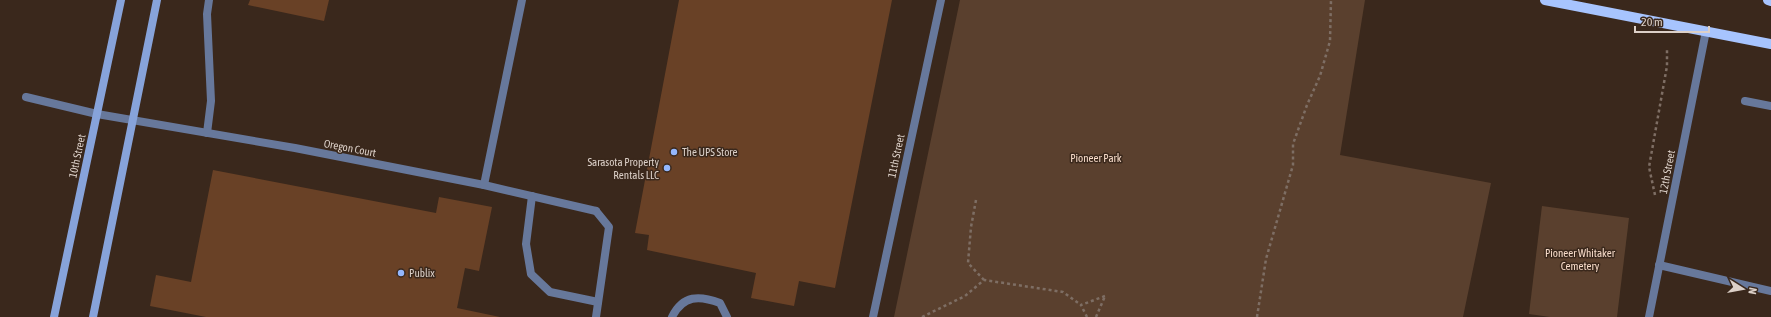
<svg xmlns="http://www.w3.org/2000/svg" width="1771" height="317" font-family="'Asap Condensed',sans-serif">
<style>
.green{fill:#5a402e}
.building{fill:#694126}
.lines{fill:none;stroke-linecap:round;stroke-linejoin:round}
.path{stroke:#7e6e64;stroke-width:2.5;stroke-dasharray:3 3;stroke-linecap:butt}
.lane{stroke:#67789b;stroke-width:8}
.street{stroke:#67789b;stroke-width:8}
.secondary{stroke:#87a3da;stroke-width:8}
.primary{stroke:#a7c4fe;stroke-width:10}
.poi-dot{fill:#94b7fd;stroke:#3a281c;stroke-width:1.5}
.labels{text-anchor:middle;stroke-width:3;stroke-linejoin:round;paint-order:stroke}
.street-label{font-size:11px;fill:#dcd0c8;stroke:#3a281c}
.poi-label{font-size:11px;fill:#dcd0c8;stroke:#3a281c;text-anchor:start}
.park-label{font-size:11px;fill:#f8dcca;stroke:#3a281c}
</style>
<rect width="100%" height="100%" fill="#3a281c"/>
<!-- green -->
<g class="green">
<path d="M960,0H1365L1340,155L1491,183L1463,317H894Z"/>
<path d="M1542,206L1629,218L1617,317H1550L1529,314Z"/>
</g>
<!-- building -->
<g class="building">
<path d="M250,0H329L324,21L248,5Z"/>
<path d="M679,0H892L835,288L799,281L794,306L751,298L756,273L647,250L649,235L635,233Z"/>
<path d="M213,170L436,213L439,197L492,207L479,271L465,268L457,308L500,317H206L150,306L156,275L191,282Z"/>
</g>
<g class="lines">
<!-- path -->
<g class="path">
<path d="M1655,195L1649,167L1667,66V48"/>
<path d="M976,200L971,227L968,263L984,280"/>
<path d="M922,317L965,296L984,280L1063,292L1081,305"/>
<path d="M1087,317L1081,305L1105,296"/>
<path d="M1096,317L1105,296"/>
<path d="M1257,317L1266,259L1293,165V144L1307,105L1320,76L1330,41L1331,0"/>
</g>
<!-- lane -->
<g class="lane">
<path d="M26,97L97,114"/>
<path d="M1745,101L1771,106"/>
<path d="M207,133L211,101L207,14L209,0"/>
<path d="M484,185L522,0"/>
<path d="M532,196L526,244L531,274L550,292L598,302"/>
<path d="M1659,265L1771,291"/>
<path d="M596,317L609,227L596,211"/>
<path d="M672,317C683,295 699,295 720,303L727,317"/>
</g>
<!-- street -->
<g class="street">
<path d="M97,114L295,148L484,185L596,211"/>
<path d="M873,317L941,0"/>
<path d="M1649,317L1706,31"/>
</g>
<!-- secondary -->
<g class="secondary">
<path d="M54,317L121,0"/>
<path d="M93,317L157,0"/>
</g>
<!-- primary -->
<g class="primary">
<path d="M1545,0L1771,44"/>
<path d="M1768,0L1771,1"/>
</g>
</g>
<!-- markers -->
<g class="poi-dot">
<circle cx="674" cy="152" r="4"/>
<circle cx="667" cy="168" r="4"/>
<circle cx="401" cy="273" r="4"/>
</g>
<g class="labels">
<!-- street labels -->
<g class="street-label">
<text transform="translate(350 148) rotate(11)" y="4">Oregon Court</text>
<text transform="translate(77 156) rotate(-78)" y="4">10th Street</text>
<text transform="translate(896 156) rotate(-78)" y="4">11th Street</text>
<text transform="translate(1667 172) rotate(-79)" y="4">12th Street</text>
</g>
<!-- poi labels -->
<g class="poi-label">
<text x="682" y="156">The UPS Store</text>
<text x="659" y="166" text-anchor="end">Sarasota Property<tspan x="659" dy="13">Rentals LLC</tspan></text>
<text x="409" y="277">Publix</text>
</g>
<!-- park labels -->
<g class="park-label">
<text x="1096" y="162">Pioneer Park</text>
<text x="1580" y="257">Pioneer Whitaker<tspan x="1580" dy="13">Cemetery</tspan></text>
</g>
</g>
<!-- north arrow -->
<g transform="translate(1743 289) rotate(101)" stroke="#3a281c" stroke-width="3" paint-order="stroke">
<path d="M0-3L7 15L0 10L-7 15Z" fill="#dcd0c8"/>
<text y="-6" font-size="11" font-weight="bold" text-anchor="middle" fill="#dcd0c8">N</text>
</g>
<!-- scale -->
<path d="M1635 26v6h74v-6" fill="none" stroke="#dcd0c8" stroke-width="2"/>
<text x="1641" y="26" font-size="12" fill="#dcd0c8" stroke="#3a281c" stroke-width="3" paint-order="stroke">20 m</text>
</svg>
